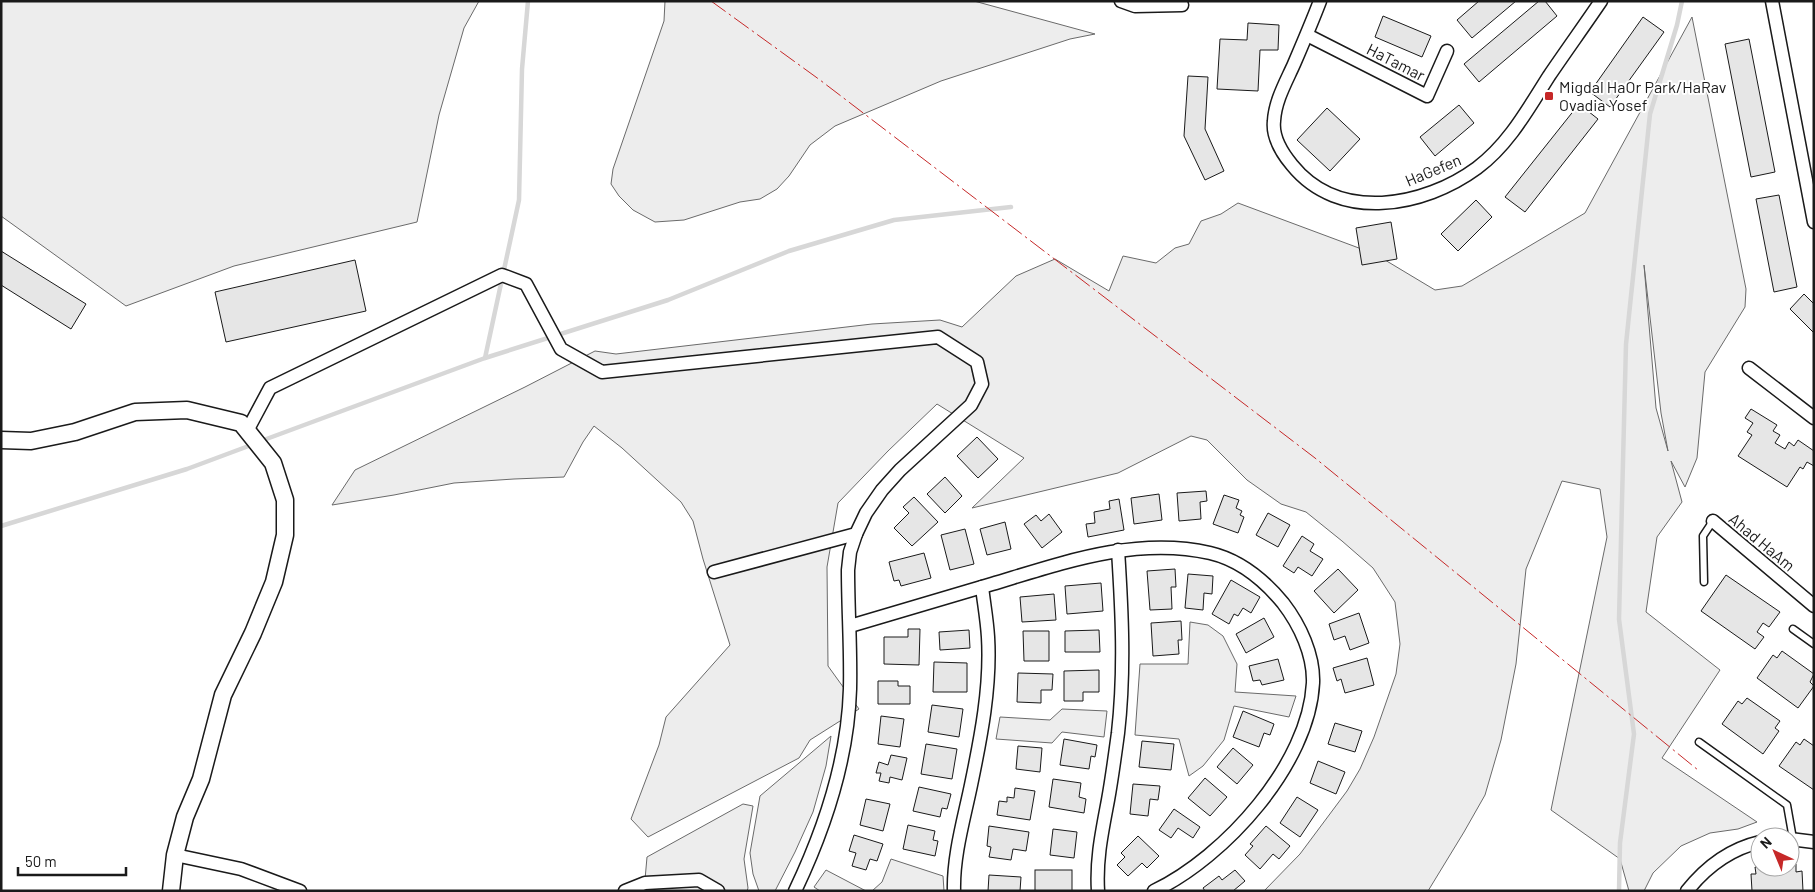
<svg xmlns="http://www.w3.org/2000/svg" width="1815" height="892" font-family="Barlow,sans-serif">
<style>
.built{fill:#ededed;stroke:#6a6a6a;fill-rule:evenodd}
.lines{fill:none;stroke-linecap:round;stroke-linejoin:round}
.stream{stroke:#d7d7d7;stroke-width:4.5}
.building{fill:#e6e6e6;stroke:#1a1a1a}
.service-casing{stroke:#1a1a1a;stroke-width:9}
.minor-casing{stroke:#1a1a1a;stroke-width:15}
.tertiary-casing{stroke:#1a1a1a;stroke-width:19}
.service{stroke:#fff;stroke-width:6}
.minor{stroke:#fff;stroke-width:12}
.tertiary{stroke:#fff;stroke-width:16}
.power{stroke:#c62828;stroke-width:1;stroke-dasharray:18 4 2.5 4;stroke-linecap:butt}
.poi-dot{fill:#c62828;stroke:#fff;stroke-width:2}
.labels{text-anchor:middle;stroke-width:4;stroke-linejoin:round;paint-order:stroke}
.street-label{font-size:16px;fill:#1a1a1a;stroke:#fff}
.poi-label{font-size:16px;fill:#1a1a1a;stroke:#fff;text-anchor:start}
</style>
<rect width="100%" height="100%" fill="#fff"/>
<!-- built -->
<g class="built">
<path d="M1,1H479L464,28L439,115L417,222L234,266L126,306L1,216Z"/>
<path d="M665,1H974L1095,34L1070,39L941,81L835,126L810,145L789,176L777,189L760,199L740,202L684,220L655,222L633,210L619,196L611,184L613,169L664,21Z"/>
<path d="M1692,17L1746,289L1745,307L1705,372L1697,458L1685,487L1671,461L1682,502L1657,537L1646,612L1720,670L1662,758L1757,822L1738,829L1710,833L1681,846L1653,873L1644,891H1629L1620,859L1551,810L1607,537L1600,489L1562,481L1526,569L1516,664L1501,740L1485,795L1464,832L1428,891H1264L1300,854L1347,791L1360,769L1374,737L1396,674L1400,644L1395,602L1373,568L1342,541L1306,512L1281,504L1247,480L1207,440L1191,436L1118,473L972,508L1024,458L937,404L888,451L838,503L827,567L828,666L859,709L810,740L799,758L648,837L631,819L659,745L666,717L730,645L703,559L693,521L681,502L622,448L594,426L583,442L564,477L514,479L454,483L394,495L332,505L355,470L525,387L595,351L616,354L872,324L940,320L962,327L1016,276L1055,259L1109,291L1123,256L1156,263L1175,248L1189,244L1201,221L1221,214L1238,203L1375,254L1435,290L1462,286L1585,213ZM1644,265L1661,413L1668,451L1656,408Z"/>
<path d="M1190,622L1208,625L1223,636L1237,664L1235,692L1296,696L1289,717L1234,706L1224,740L1203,766L1189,776L1179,739L1135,735L1140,664H1188Z"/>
<path d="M1062,709L1107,711L1104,737L1062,732L1052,743L996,739L1000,717L1050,720Z"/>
<path d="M831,736L826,766L813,812L795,852L775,891H759L753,874L750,853L760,796Z"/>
<path d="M743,804L753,806L744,859L748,888L747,891H644L647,857Z"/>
<path d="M891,859L943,876L944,891H872L882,882Z"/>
<path d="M826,870L866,891H820L814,887Z"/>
</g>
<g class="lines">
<!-- stream -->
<g class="stream">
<path d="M485,358L519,200L522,69L528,1"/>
<path d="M261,441L485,358L668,300L789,251L894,220L1011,207"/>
<path d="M1,526L187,469L254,444"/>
<path d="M1619,891L1620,843L1634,734L1619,619L1626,344L1650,114L1677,25L1682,1"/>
</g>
</g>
<!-- building -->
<g class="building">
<path d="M1479,1H1516L1472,38L1457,20Z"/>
<path d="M1539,1H1545L1557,16L1479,82L1464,64Z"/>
<path d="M1383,16L1431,36L1422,57L1375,37Z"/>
<path d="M1643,17L1664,32L1610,107L1590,92Z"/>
<path d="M1248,23L1279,25L1278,50H1260L1258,91L1217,89L1220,39L1247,40Z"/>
<path d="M1749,39L1775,172L1751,177L1725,44Z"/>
<path d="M1188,76L1208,77L1205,129L1224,171L1205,180L1184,136Z"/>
<path d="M1579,104L1598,119L1525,212L1505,197Z"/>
<path d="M1459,105L1474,123L1435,156L1420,137Z"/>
<path d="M1327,108L1360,139L1330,171L1297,140Z"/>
<path d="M1779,195L1797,287L1774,292L1756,199Z"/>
<path d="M1476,200L1492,217L1458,251L1441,234Z"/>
<path d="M1391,222L1397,259L1362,265L1356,228Z"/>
<path d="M1,251L86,304L71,329L1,285Z"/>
<path d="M355,260L366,311L226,342L215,292Z"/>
<path d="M1804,294L1814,304V333L1790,309Z"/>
<path d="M1751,409L1777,425L1773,431L1780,435L1775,443L1785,449L1789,442L1794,446L1798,440L1814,451V466L1807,462L1803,469L1800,467L1787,487L1738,456L1752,435L1747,432L1753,423L1745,418Z"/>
<path d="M977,437L998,459L978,478L957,456Z"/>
<path d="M945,477L962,496L945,513L927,494Z"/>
<path d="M1206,491L1207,501L1200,502L1201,519L1179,521L1177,493Z"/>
<path d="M1159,494L1162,520L1134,524L1131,498Z"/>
<path d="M1224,495L1239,500L1236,508L1242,511L1240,515L1244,517L1238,533L1213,524Z"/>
<path d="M914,497L938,522L912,546L894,528L909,513L903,507Z"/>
<path d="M1119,499L1124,530L1088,537L1086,524L1095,523L1094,512L1110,509L1109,501Z"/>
<path d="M1268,513L1290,525L1278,547L1256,535Z"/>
<path d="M1049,514L1062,532L1042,548L1024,524L1036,515L1041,521Z"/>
<path d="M1005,522L1011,549L987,555L980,529Z"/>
<path d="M965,529L974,564L950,570L941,535Z"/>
<path d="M1302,536L1314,544L1310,551L1323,559L1312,576L1298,567L1294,573L1283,566Z"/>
<path d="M924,553L931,578L901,586L899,580L894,581L889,562Z"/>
<path d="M1175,569L1176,587H1171L1172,609L1150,610L1147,571Z"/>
<path d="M1338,569L1358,590L1334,613L1314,591Z"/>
<path d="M1188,574L1213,576L1212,594L1204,593L1203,610L1185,608Z"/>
<path d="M1726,575L1780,612L1769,627L1763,623L1757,632L1764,637L1755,649L1701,611Z"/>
<path d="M1231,580L1260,597L1251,613L1243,608L1238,616L1234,614L1229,624L1212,614Z"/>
<path d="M1101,583L1103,611L1067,614L1065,586Z"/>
<path d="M1054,594L1056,620L1022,622L1020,597Z"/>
<path d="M1359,613L1369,643L1350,650L1345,636L1334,640L1329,624Z"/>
<path d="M1264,618L1274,637L1246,653L1236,634Z"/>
<path d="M1181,621L1182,640H1178L1179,654L1153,656L1151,623Z"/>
<path d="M908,629H920L919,665L884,664V637H908Z"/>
<path d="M969,630L970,648L940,650L939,632Z"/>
<path d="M1099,630L1100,652H1065V631Z"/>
<path d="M1023,631H1049V661H1024Z"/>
<path d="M1782,651L1814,674L1810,682L1814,686L1798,708L1757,678L1773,655L1777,658Z"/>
<path d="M1367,658L1374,685L1345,693L1341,679L1337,681L1333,668Z"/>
<path d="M1278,659L1284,680L1262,685L1260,680L1253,681L1249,666Z"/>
<path d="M934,662L967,663V692H933Z"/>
<path d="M1099,670V692H1083V701H1064V671Z"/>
<path d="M1018,673L1053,674L1052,690H1041V703L1017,702Z"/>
<path d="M878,681H898V686H910V704H878Z"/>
<path d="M1747,698L1780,721L1775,728L1779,731L1763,754L1722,724L1738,701L1742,704Z"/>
<path d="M932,705L963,709L959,737L928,732Z"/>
<path d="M1243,711L1274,724L1270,735L1264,733L1259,747L1233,737Z"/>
<path d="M881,716L904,719L900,747L878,744Z"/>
<path d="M1335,723L1362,731L1355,752L1328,744Z"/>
<path d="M1064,739L1097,745L1095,757L1091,756L1089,769L1060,765Z"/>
<path d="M1804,739L1814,746V790L1779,766L1796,742L1800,745Z"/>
<path d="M1142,741L1174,744L1171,770L1139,767Z"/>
<path d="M926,744L957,749L952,779L921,774Z"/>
<path d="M1018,746L1042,748L1040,772L1016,769Z"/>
<path d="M1233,748L1253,765L1237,784L1217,767Z"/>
<path d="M891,755L907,758L902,780L890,777L889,783L879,781L881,773H876L879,762L888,765Z"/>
<path d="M1318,761L1345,772L1336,794L1310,783Z"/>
<path d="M1205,778L1227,797L1210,816L1188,798Z"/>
<path d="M1053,779L1081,783L1079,797L1086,799L1084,813L1049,807Z"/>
<path d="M1133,784L1160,786L1158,800L1150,799L1148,816L1130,814Z"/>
<path d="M919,787L951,794L947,809L942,808L940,817L913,811Z"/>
<path d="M1015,788L1035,791L1030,820L997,815L999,801L1007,802V797L1014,798Z"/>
<path d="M1297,797L1318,810L1300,837L1280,823Z"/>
<path d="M866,799L890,804L883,831L860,825Z"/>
<path d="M1174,809L1200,827L1193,838L1178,828L1171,838L1159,830Z"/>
<path d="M908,825L935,831L933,840L938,841L935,856L903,849Z"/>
<path d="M989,826L1029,832L1026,851L1013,849L1011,860L989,857L991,847L987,846Z"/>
<path d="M1266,826L1290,846L1279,859L1273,854L1260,869L1245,855L1253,846L1250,844Z"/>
<path d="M1053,829L1077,832L1074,858L1050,855Z"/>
<path d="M854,835L883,844L877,861L870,859L866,870L852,866L856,853L849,851Z"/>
<path d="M1138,836L1159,856L1147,868L1142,863L1128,876L1117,865L1125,857L1121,853Z"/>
<path d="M1790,864H1796V872L1802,871L1803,891H1752L1751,874H1756L1755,867H1790Z"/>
<rect x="1035" y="870" width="37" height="21"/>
<path d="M1235,870L1245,881L1233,891H1205L1203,888L1219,876L1222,880Z"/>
<path d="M989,875L1021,877L1020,891H988Z"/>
</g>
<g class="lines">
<defs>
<g id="service">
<path d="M1704,582L1703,536L1713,521"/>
<path d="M1793,629L1814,644"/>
<path d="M1699,742L1787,805L1793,839"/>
</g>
<g id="minor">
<path d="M1121,1L1135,6L1182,5"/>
<path d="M1320,1C1312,22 1303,43 1294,64C1286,82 1275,101 1274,121C1272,138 1282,153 1292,165C1339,223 1424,207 1477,168C1509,144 1528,109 1549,76C1566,51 1584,26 1601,1"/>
<path d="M1772,1L1814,222"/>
<path d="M1307,35L1427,96L1447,51"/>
<path d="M1749,368L1814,418"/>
<path d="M247,431L270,388L502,275L526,284L561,349L602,372L938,337L977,362L982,384L971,405L900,470L882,490L866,513L856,534L714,572"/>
<path d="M1713,521L1814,606"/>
<path d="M850,626C897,612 945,598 992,584C1062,563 1136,536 1210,553C1240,560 1264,580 1283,603C1300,625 1314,655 1313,683C1309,764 1225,857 1154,891"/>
<path d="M1790,839L1814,842"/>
<path d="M175,855L241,869L300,891"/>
<path d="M625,891L645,883L699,880L718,891"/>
<path d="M795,891C825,828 848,759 850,689C851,649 848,610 848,570L850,552L856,534"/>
<path d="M954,891C953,856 964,819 971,785C981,737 991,686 988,637C987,620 984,604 982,587"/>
<path d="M1098,891C1096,859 1102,832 1108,800C1112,778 1115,755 1118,733C1125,671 1122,612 1118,550"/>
<path d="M1687,891C1706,867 1730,849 1760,842"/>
</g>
<path id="tertiary" d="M1,440L31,441L75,432L135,412L187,410L241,423L273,463L285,500V535L274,582L253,633L223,695L201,779L185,817L175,855L171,891"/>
</defs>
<!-- service casing -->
<use href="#service" class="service-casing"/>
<!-- minor casing -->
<use href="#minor" class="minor-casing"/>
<!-- tertiary casing -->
<use href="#tertiary" class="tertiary-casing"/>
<!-- service -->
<use href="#service" class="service"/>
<!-- minor -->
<use href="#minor" class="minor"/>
<!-- tertiary -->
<use href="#tertiary" class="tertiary"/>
<!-- power -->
<path class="power" d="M711,1L820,80L1315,458L1698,770"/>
</g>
<!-- markers -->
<rect class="poi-dot" x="1544" y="91" width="10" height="10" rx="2.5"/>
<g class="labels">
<!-- street labels -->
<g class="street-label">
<text transform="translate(1396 62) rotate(27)" y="6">HaTamar</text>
<text transform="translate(1433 170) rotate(-23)" y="6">HaGefen</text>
<text transform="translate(1762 542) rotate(40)" y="6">Ahad HaAm</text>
</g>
<!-- poi labels -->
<g class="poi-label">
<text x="1559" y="93">Migdal HaOr Park/HaRav<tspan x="1559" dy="18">Ovadia Yosef</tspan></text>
</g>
</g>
<!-- border -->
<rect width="1815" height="892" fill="none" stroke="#1a1a1a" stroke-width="5"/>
<!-- north arrow -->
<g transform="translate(1775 852) rotate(316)"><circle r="24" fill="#ffffff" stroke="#a3a3a3"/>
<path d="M0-4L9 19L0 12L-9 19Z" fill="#c62828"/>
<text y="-8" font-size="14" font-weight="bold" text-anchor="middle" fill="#1a1a1a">N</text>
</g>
<!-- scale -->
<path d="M18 867v8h108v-8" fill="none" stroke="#1a1a1a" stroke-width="2.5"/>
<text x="25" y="867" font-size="15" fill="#1a1a1a" stroke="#ffffff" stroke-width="4" paint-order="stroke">50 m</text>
</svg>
